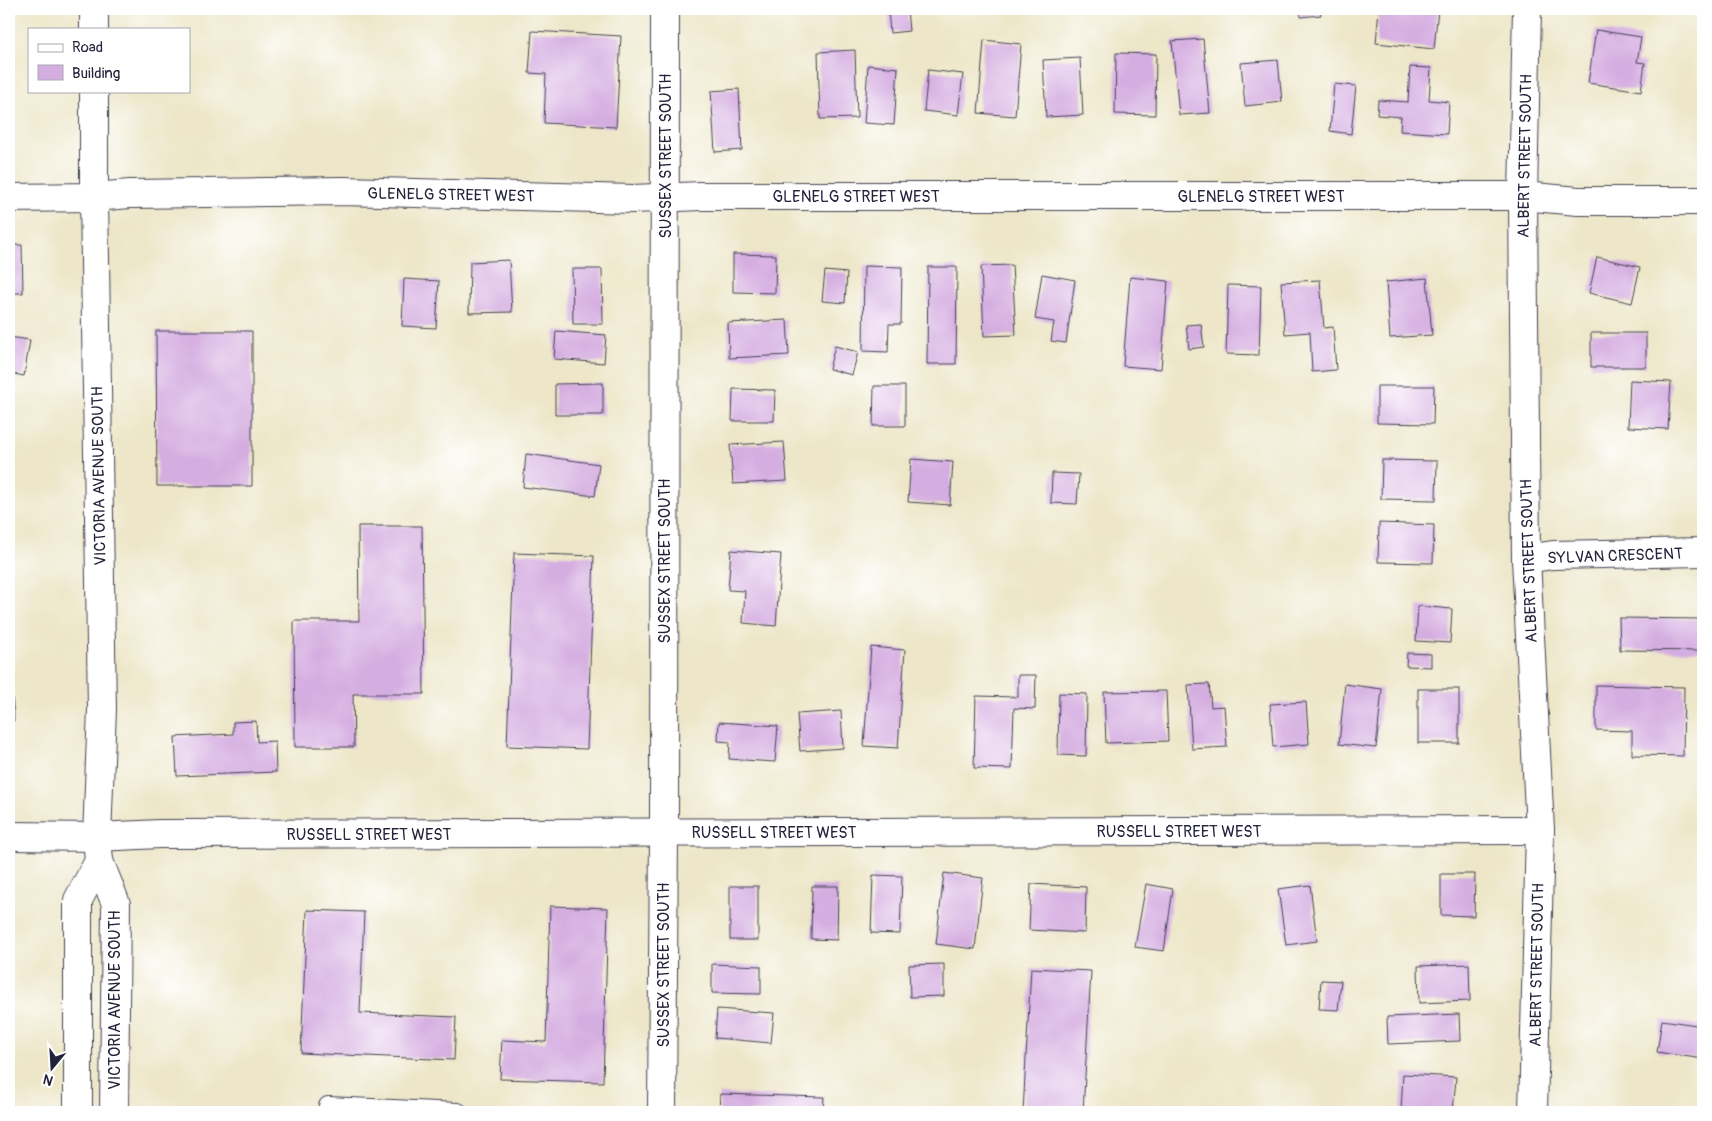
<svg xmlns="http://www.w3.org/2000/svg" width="1712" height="1121" font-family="Pangolin,sans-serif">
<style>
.building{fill:#d5aee1}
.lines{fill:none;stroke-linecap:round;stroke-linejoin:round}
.lane-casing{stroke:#403f50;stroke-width:20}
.street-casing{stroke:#403f50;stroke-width:30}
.lane{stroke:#fff;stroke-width:18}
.street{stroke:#fff;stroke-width:28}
.labels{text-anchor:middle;stroke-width:4.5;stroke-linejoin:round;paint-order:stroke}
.street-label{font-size:16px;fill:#22223b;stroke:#fff}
</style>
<rect width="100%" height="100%" fill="#fff"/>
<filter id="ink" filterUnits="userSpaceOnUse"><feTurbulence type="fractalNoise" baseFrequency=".02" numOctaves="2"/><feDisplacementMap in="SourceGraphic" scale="10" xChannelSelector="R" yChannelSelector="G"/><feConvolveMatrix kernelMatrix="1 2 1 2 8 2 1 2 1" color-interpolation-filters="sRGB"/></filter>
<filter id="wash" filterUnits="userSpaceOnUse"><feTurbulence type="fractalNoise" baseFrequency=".0096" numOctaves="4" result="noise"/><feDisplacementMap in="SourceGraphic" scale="20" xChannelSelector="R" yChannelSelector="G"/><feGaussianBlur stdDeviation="1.12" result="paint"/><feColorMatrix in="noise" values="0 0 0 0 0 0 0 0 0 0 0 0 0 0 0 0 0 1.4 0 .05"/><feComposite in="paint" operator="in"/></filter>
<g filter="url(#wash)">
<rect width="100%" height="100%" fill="#ede6c8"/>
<g id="blocks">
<!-- building -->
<g class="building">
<path d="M888,9H907L909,31L890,33Z"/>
<path d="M1300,9H1320L1321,15L1301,17Z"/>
<path d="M1379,9H1438L1434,49L1376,43Z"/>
<path d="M1596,30L1641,37L1637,62L1645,63L1641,91L1588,83Z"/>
<path d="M532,31L621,36L616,127L544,123L546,74L529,73Z"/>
<path d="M1203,39L1210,113L1179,115L1172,41Z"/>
<path d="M984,40L1021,44L1015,116L978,113Z"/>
<path d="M855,50L857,118L820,119L818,52Z"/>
<path d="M1116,53L1156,54L1155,115L1115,114Z"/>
<path d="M1080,58L1083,115L1046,117L1043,60Z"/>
<path d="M1278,60L1282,102L1245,106L1241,63Z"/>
<path d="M868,65L898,68L894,125L864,123Z"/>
<path d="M1410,67L1431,68L1429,100L1449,102L1447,134L1400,131L1401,117L1377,115L1378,100L1408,102Z"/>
<path d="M928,70L963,74L958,115L924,111Z"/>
<path d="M1334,84L1356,86L1351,134L1330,131Z"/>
<path d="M739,89L742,150L715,152L711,91Z"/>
<path d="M9,245H22L23,293H9Z"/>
<path d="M733,254L776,255L775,293L733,292Z"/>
<path d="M1597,257L1640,267L1632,303L1589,293Z"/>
<path d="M509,260L512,312L469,313L470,262Z"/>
<path d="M1012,265L1016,335L984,336L981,266Z"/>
<path d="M864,266L902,267L901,324H889L888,352L863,351Z"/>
<path d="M928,267H957L956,364H927Z"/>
<path d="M572,269H602L603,324H573Z"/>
<path d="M825,271L847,273L845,303L822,301Z"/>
<path d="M1042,274L1075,280L1066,343L1051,341L1054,322L1035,319Z"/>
<path d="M1130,277L1168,281L1161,369L1123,366Z"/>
<path d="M1427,278L1432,335L1390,338L1386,282Z"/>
<path d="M404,279L439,281L436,328L402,326Z"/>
<path d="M1320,280L1324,328L1333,327L1336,370L1312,372L1310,332L1285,334L1281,282Z"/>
<path d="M1228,285L1261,286L1259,355L1226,354Z"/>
<path d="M787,320L789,355L729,358L728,323Z"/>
<path d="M1201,324L1204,347L1189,349L1186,325Z"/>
<path d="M156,331H252V486H157Z"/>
<path d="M556,331L606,335L604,363L554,359Z"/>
<rect x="1591" y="333" width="55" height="34"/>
<path d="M9,337L30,340L24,376L9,373Z"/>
<path d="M835,346L858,352L852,375L829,369Z"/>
<path d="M1630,380L1671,382L1668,429L1628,427Z"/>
<path d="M603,383V415H555V384Z"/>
<path d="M874,386H905V426H873Z"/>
<path d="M1377,386H1434L1433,424L1377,423Z"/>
<path d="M733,389L775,390L774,421H732Z"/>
<path d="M784,442L787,481L733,484L730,445Z"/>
<path d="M526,454L599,464L595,496L523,487Z"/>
<path d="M911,459L953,462L950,505L908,502Z"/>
<path d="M1382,460L1437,461L1436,500L1381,499Z"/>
<path d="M1052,473L1079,474L1077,504L1051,503Z"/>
<path d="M1379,523L1434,525L1433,563L1378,562Z"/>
<path d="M358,526H422L424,694H353L354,747H295L294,621H359Z"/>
<path d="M731,550L781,554L776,626L743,623L745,591L728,590Z"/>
<path d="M514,553L594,556L587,749L507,746Z"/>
<path d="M1418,606L1452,609L1450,643L1416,641Z"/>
<path d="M1619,618L1703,619V651L1620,650Z"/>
<path d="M871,647L905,650L898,748L864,746Z"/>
<path d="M1407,653L1431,654V667L1406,666Z"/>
<path d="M1018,675H1036L1035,709L1014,708L1012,769L974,768L976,696L1018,697Z"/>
<path d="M9,678H11L14,721H9Z"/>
<path d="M1209,684L1211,707L1224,706L1227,747L1192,749L1188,685Z"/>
<path d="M1345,684L1382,689L1376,748L1339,744Z"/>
<path d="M1596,685L1684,687L1683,756L1632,755V731L1596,730Z"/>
<rect x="1418" y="689" width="41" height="54"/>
<path d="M1166,691L1168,741L1106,743L1104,692Z"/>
<path d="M1059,693L1087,694L1086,756L1058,755Z"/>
<path d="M1306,702L1309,744L1273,747L1270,704Z"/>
<path d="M841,711L843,748L800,751L797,714Z"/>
<path d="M256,721L257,742L275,741L276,772L177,776L175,737L233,734V722Z"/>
<path d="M719,722L778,726L775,762L729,759L730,742L718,741Z"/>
<path d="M944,873L983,878L975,949L936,944Z"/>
<path d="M1441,874H1475L1474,916L1441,915Z"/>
<path d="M873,875L902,876L900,934L871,933Z"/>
<path d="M1031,884L1086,887L1085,933L1029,930Z"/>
<path d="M1146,884L1173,889L1164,951L1135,947Z"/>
<path d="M1310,885L1317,941L1286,945L1278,889Z"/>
<rect x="730" y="886" width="28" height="54"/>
<path d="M812,886H838L837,940L811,939Z"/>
<path d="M550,906L608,908L603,1082L500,1079L502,1040L546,1042Z"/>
<path d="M307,910L364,912L360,1013L456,1017L454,1060L301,1053Z"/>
<path d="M712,964L761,966V994L712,993Z"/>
<path d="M944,964V996L910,997L909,965Z"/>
<path d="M1469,964L1470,1001L1419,1003L1418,966Z"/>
<path d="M1031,968L1091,971L1083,1112H1023Z"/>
<path d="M1321,980L1341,981L1338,1010L1319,1009Z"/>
<path d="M717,1009L774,1013L771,1043L715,1038Z"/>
<path d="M1459,1014L1460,1041L1388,1044L1387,1017Z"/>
<path d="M1662,1020L1703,1026V1059L1657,1052Z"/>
<path d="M1403,1074L1456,1077L1453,1112H1401Z"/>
<path d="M720,1094L824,1097L823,1112H719Z"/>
</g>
</g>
</g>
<g filter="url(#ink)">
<use href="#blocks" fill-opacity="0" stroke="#403f50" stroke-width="1"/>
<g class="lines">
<defs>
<path id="lane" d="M327,1112L328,1106L458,1112"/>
<g id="street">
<path d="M1527,9L1523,196L1526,559L1540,830L1533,1112"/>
<path d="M94,29V9"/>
<path d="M94,91V197L102,709L97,837L99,861L116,904L114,1112"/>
<path d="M9,198L94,197L130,194L343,191L633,199L701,196H1523L1578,201H1703"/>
<path d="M1526,559L1553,555L1703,552"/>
<path d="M9,836L97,837L160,834L1540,830"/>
<path d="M78,1112V900L99,861"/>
<path d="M662,1112L664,833L665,9"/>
</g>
</defs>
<!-- lane casing -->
<use href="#lane" class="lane-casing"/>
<!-- street casing -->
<use href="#street" class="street-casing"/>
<!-- lane -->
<use href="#lane" class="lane"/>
<!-- street -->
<use href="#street" class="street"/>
</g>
</g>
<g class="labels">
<!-- street labels -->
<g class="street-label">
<text transform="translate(665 156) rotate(-90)" y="6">SUSSEX STREET SOUTH</text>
<text transform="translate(1524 156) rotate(-89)" y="6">ALBERT STREET SOUTH</text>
<text transform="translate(451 194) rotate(1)" y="6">GLENELG STREET WEST</text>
<text x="856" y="202">GLENELG STREET WEST</text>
<text x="1261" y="202">GLENELG STREET WEST</text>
<text transform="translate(98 476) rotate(-91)" y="6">VICTORIA AVENUE SOUTH</text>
<text transform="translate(1615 555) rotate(-2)" y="6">SYLVAN CRESCENT</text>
<text transform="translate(664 561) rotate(-90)" y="6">SUSSEX STREET SOUTH</text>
<text transform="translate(1528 561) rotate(-92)" y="6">ALBERT STREET SOUTH</text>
<text x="1179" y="837">RUSSELL STREET WEST</text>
<text x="774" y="838">RUSSELL STREET WEST</text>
<text x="369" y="840">RUSSELL STREET WEST</text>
<text transform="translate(663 965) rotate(-90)" y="6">SUSSEX STREET SOUTH</text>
<text transform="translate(1536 965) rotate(-89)" y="6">ALBERT STREET SOUTH</text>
<text transform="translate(114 1000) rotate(-90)" y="6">VICTORIA AVENUE SOUTH</text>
</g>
</g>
<!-- margin -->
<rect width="1712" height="1121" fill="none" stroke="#fff" stroke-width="30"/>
<!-- legend -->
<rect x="28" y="28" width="162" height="65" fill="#ffffff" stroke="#a7a7b1"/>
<rect x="38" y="44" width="25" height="8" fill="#ffffff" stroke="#a7a7b1"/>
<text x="72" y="52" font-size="15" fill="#22223b">Road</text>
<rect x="38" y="65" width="25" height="15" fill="#d5aee1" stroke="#a7a7b1"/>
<text x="72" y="78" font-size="15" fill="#22223b">Building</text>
<!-- north arrow -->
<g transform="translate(52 1068) rotate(198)" stroke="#ffffff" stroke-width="4" paint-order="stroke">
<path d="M0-4L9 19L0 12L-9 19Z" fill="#22223b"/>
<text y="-8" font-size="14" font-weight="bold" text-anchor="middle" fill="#22223b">N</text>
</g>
</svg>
